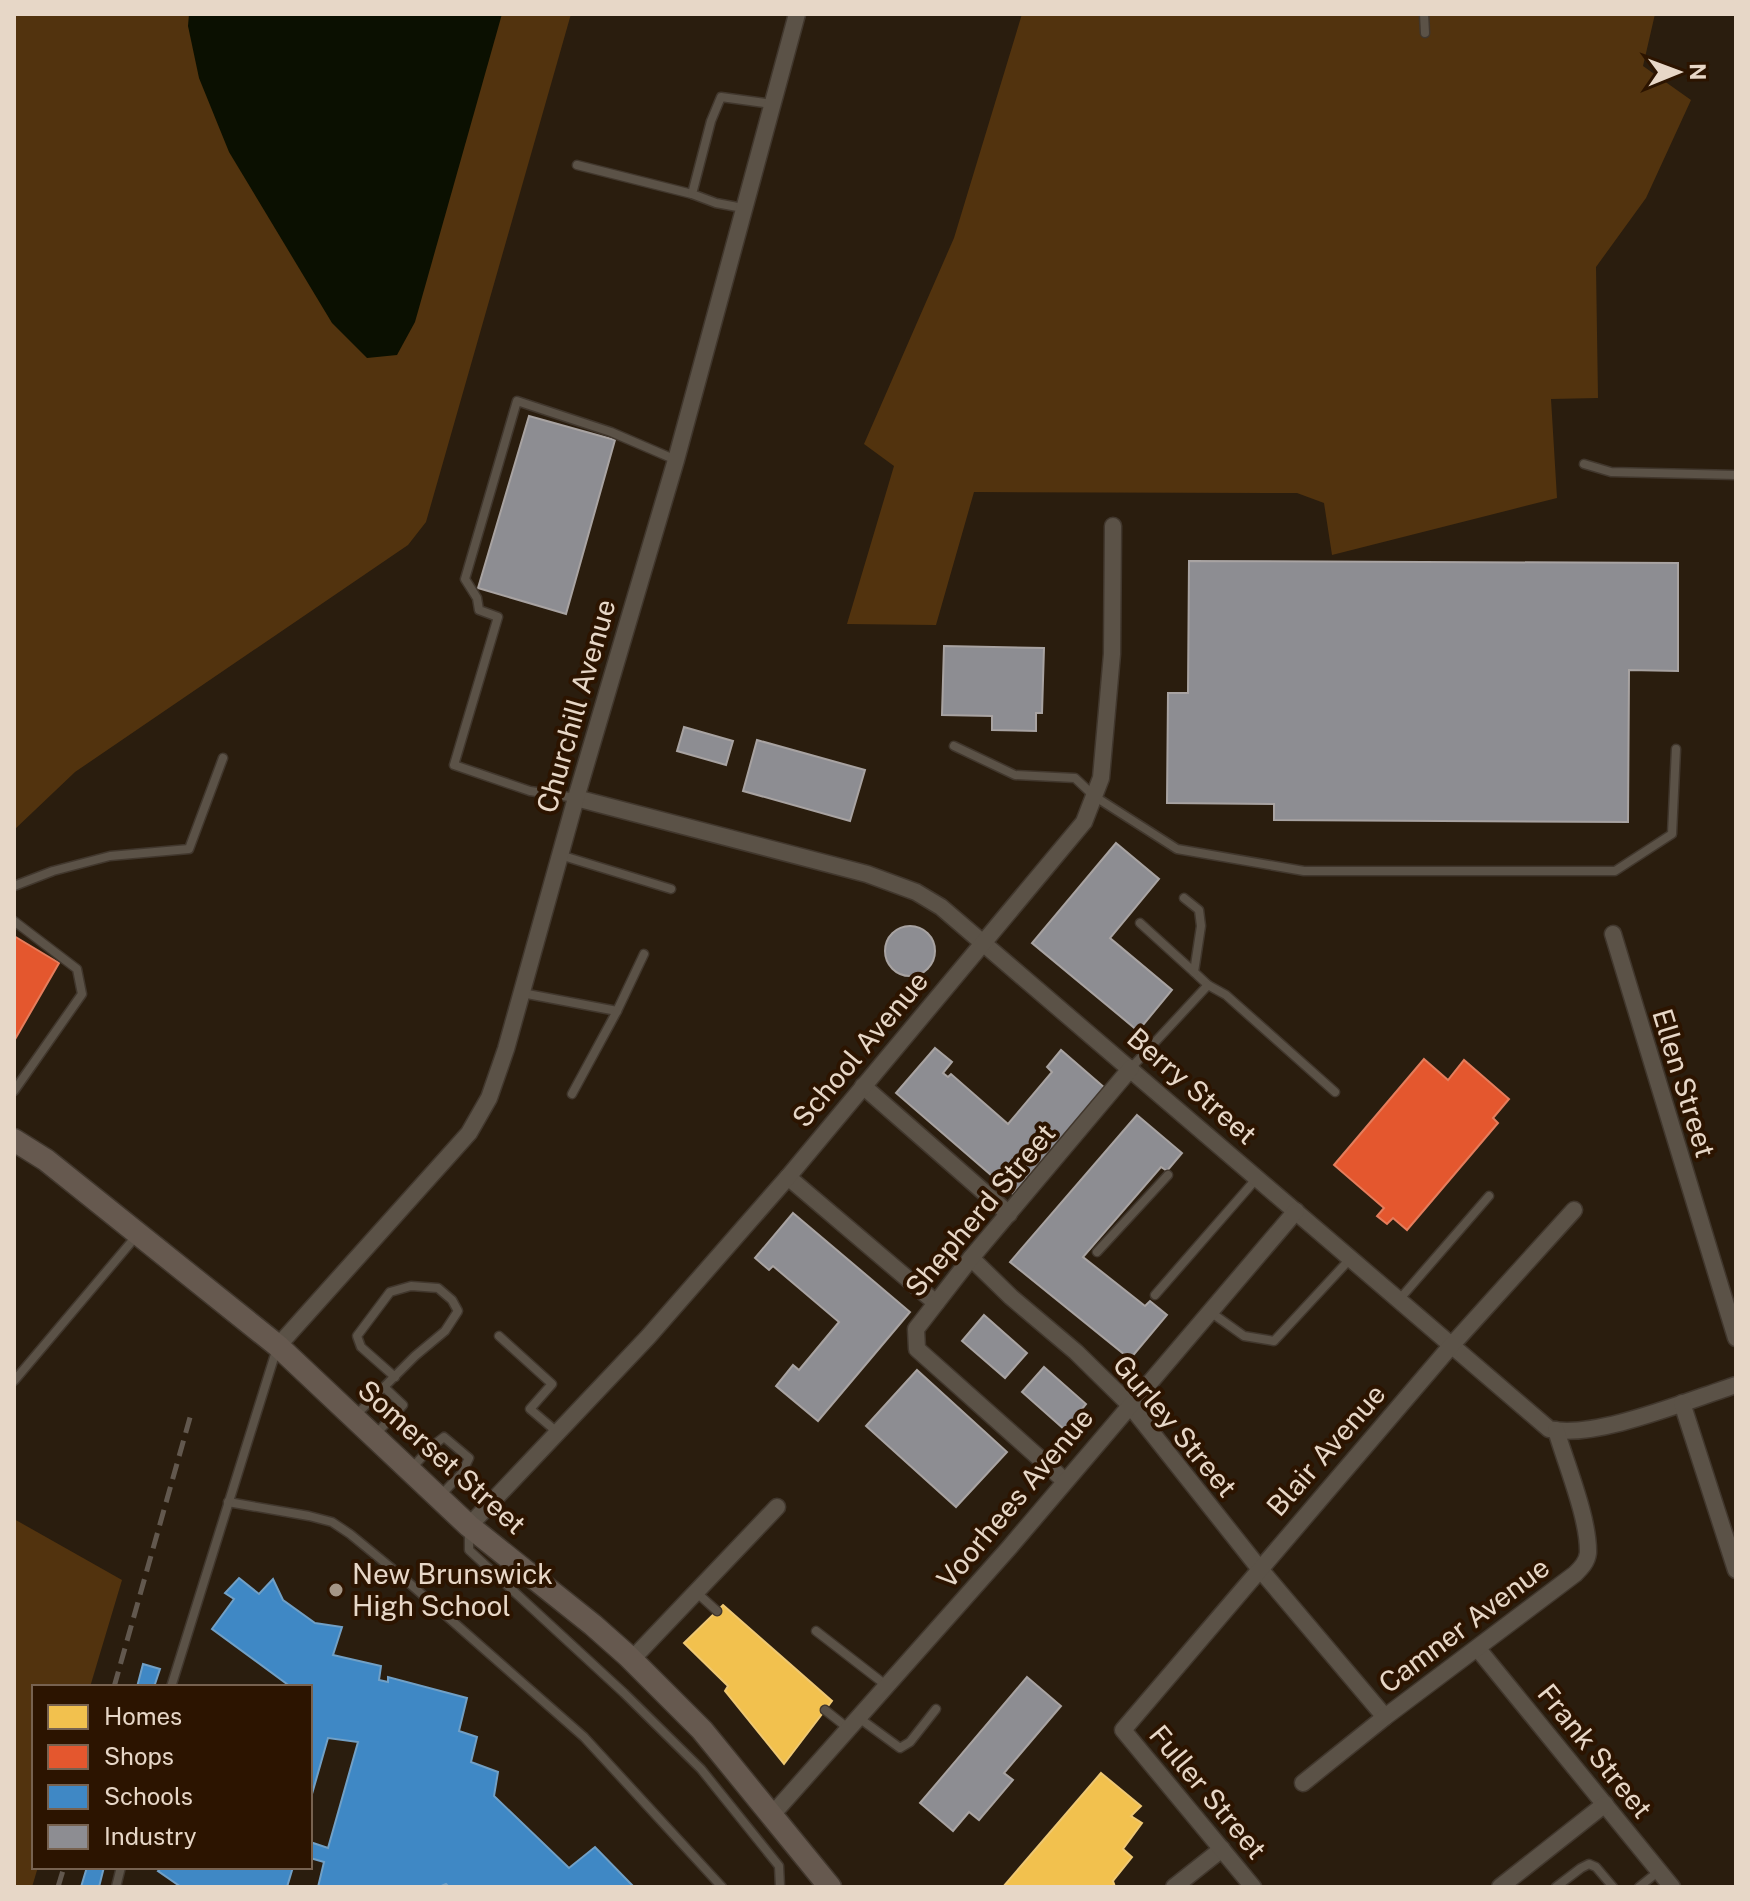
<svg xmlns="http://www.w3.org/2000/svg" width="1750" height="1901" font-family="'Public Sans',sans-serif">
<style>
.green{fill:#52330e}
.water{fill:#0b1001}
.homes{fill:#f2c14e;stroke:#efc872;stroke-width:2}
.shops{fill:#e4572e;stroke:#e57d5c;stroke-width:2}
.schools{fill:#3f88c5;stroke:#71a0c6;stroke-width:2}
.industry{fill:#8d8d92;stroke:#a8a3a2;stroke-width:2}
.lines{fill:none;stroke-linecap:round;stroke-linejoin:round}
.service-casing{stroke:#41372d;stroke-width:11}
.minor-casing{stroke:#41372d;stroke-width:19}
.secondary-casing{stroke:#41372d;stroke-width:25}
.service{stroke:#5b5247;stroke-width:8}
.minor{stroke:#5b5247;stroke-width:16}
.secondary{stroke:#66594f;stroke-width:22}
.rail{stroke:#62584e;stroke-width:5;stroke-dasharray:16 8;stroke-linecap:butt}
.poi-dot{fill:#a59686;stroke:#2c1400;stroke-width:3}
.labels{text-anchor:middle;stroke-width:8;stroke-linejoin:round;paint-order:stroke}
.street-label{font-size:28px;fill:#e7d7c7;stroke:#2c1400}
.poi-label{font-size:28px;fill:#e7d7c7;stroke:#2c1400;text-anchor:start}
</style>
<rect width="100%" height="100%" fill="#2a1d0e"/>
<!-- green -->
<g class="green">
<path d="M14,14H571L426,522L408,545L75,772L14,830Z"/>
<path d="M1022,14H1655L1643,66L1691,100L1646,198L1596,267L1598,398L1551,399L1557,498L1332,555L1324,503L1297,493L974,492L936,625L847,624L894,466L864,444L954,238Z"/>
<path d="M14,1519L122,1580L90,1687H34V1867H38L32,1887H14Z"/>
</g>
<!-- water -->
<path class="water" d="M189,14H502L415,322L397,355L367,358L332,323L229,152L199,78L188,26Z"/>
<!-- homes -->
<g class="homes">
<path d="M723,1605L832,1701L784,1764L725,1691L728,1686L684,1643Z"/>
<path d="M1101,1773L1141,1806L1131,1816L1142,1823L1123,1849L1132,1857L1113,1881L1115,1887H1003Z"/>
</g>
<!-- shops -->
<g class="shops">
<path d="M14,936L59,963L14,1041Z"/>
<path d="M1424,1059L1448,1080L1464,1060L1509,1099L1493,1118L1498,1123L1407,1230L1393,1218L1387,1224L1377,1216L1384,1208L1334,1165Z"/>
</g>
<!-- schools -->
<g class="schools">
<path d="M239,1578L259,1594L273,1579L283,1600L315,1623L342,1627L333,1655L381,1666L379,1680L388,1682V1677L467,1698L459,1731L477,1737L471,1762L498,1772L494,1796L569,1868L595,1847L634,1887H449L446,1884L439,1887H318L324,1862L310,1858V1842L328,1848L358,1742L328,1738L310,1801V1687H291L212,1629L234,1599L225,1593Z"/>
<path d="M143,1664L160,1669L154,1687H137Z"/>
<path d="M87,1867H104L99,1887H81Z"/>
<path d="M162,1867H293L287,1887H181L158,1871Z"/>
</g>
<!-- industry -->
<g class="industry">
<path d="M529,416L615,440L566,614L478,588Z"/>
<path d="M1189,561L1678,563V671L1629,670L1628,822L1274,820V804L1167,803L1168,693H1188Z"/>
<path d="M944,646L1044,648L1042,713H1036V731L992,730V716L942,715Z"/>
<path d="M684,727L733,741L726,765L677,751Z"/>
<path d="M757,740L865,770L850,821L743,791Z"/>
<path d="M1116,843L1159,879L1110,938L1172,990L1138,1031L1032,943Z"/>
<circle cx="910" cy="951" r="25"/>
<path d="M935,1048L952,1062L943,1073L948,1077L951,1074L1008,1124L1052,1072L1047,1067L1061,1050L1105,1088L1013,1194L896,1093Z"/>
<path d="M1137,1115L1182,1153L1167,1171L1161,1167L1083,1257L1145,1306L1150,1301L1167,1315L1130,1359L1010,1262Z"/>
<path d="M793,1213L910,1312L818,1421L776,1386L793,1365L799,1370L839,1322L773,1266L769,1270L755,1258Z"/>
<path d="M984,1315L1027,1353L1005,1378L962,1341Z"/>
<path d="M1044,1367L1086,1404L1065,1430L1022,1392Z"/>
<path d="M917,1370L1007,1452L956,1507L866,1426Z"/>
<path d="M1027,1677L1061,1706L1004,1773L1013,1780L979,1820L969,1812L953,1831L920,1803Z"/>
</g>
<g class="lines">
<defs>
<g id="service">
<path d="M1424,14L1425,33"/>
<path d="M577,165L692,194"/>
<path d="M743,208L716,203L692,194L711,121L721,97L772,104"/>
<path d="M1584,464L1611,472L1736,475"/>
<path d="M954,746L1015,775L1075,778L1094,796L1177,849L1304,871H1615L1672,834L1676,749"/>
<path d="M576,798L530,791L454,765L498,617L479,610L477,598L465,579L517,401L611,432L676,460"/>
<path d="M560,855L671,889"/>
<path d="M14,886L53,871L110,856L189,849L223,758"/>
<path d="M1184,898L1199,910L1201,926L1194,972L1208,985"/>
<path d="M14,921L77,969L82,994L14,1091"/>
<path d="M1140,923L1194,972"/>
<path d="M522,993L617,1011"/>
<path d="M1131,1068L1208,985L1226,995L1335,1092"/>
<path d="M572,1094L617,1011L644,954"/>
<path d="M1097,1252L1168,1175"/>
<path d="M1155,1295L1257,1178"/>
<path d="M1398,1301L1489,1196"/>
<path d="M1209,1311L1244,1336L1274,1341L1350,1259"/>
<path d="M499,1336L552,1384L530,1409L557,1432"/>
<path d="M14,1381L138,1234"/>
<path d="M354,1417L415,1356L445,1331L458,1311L452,1300L438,1288L411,1286L390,1292L357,1336L361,1347L395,1377"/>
<path d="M375,1435L403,1405L384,1387"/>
<path d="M412,1468L431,1447L444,1437L469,1458L462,1473L440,1496"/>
<path d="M228,1502L309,1516L332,1522L350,1534L400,1575L584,1737L722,1887"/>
<path d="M469,1531V1550L624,1693L701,1769L779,1866L780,1887"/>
<path d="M696,1592L717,1611"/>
<path d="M816,1631L887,1686"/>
<path d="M171,1687L277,1348"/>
<path d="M825,1710L849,1729"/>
<path d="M859,1718L900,1748L910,1742L936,1709"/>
<path d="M116,1887L121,1867"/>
<path d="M1556,1887L1581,1868L1589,1864L1596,1867L1613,1887"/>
<path d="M1639,1887L1659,1871"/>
</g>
<g id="minor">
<path d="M576,798L867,874L916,892L941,907L1549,1429C1594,1440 1689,1400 1736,1385"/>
<path d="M1613,934L1736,1338"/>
<path d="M863,1086L1009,1214"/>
<path d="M788,1177L936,1303"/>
<path d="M971,1258L1011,1297L1076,1352L1129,1404L1259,1568L1385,1717"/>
<path d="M278,1346L469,1133L489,1098L506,1049L576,798L676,460L797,14"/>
<path d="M1682,1403L1736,1570"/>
<path d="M1065,1481L917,1349L916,1329L971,1258L1131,1068"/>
<path d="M469,1526L648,1337L788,1177L1084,822L1101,778L1112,654L1113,526"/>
<path d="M1478,1649L1672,1887"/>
<path d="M628,1656L637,1654L777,1507"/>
<path d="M1303,1783L1385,1717L1575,1574C1581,1568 1587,1562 1588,1553C1589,1519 1566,1464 1556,1430"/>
<path d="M771,1816L1009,1548L1296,1211"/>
<path d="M1174,1887L1222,1849"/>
<path d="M1253,1887L1123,1730L1450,1347L1574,1210"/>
<path d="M1500,1887L1605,1804"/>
</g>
<path id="secondary" d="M14,1140L46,1160L278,1346L469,1526L593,1625L628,1656L702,1730L830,1887"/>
</defs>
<!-- service casing -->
<use href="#service" class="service-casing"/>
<!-- minor casing -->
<use href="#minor" class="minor-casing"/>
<!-- secondary casing -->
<use href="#secondary" class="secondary-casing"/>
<!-- service -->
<use href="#service" class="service"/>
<!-- minor -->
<use href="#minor" class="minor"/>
<!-- secondary -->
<use href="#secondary" class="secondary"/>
<!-- rail -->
<g class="rail">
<path d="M114,1687L191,1414"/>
<path d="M58,1887L64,1867"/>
</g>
</g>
<!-- markers -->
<circle class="poi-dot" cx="336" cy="1590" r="8"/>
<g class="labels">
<!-- street labels -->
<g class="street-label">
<text transform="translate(576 706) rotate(-74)" y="10">Churchill Avenue</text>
<text transform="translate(860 1049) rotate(-50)" y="10">School Avenue</text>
<text transform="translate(1684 1083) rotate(73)" y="10">Ellen Street</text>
<text transform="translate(1192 1086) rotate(41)" y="10">Berry Street</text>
<text transform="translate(980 1210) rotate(-50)" y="10">Shepherd Street</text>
<text transform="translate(1175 1426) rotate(50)" y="10">Gurley Street</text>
<text transform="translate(1326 1450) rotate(-49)" y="10">Blair Avenue</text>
<text transform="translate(442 1457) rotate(42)" y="10">Somerset Street</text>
<text transform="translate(1015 1498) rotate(-50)" y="10">Voorhees Avenue</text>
<text transform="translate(1464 1625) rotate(-37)" y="10">Camner Avenue</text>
<text transform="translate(1595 1751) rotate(51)" y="10">Frank Street</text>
<text transform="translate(1208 1792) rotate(50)" y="10">Fuller Street</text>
</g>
<!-- poi labels -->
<g class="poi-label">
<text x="352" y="1584">New Brunswick<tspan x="352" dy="32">High School</tspan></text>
</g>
</g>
<!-- border -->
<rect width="1750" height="1901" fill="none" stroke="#e7d7c7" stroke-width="32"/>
<!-- legend -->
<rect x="32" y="1685" width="280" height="184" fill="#2c1400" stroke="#776250" stroke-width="2"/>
<rect x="48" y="1705" width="40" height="24" fill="#f2c14e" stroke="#776250" stroke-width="2"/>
<text x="104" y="1725" font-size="24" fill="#e7d7c7">Homes</text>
<rect x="48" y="1745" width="40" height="24" fill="#e4572e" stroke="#776250" stroke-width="2"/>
<text x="104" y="1765" font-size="24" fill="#e7d7c7">Shops</text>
<rect x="48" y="1785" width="40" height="24" fill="#3f88c5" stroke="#776250" stroke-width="2"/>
<text x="104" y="1805" font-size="24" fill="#e7d7c7">Schools</text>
<rect x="48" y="1825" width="40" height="24" fill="#8d8d92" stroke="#776250" stroke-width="2"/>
<text x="104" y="1845" font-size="24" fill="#e7d7c7">Industry</text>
<!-- north arrow -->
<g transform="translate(1678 72) rotate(89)" stroke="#2c1400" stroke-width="6" paint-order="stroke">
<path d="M0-6L14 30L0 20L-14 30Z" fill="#e7d7c7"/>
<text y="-12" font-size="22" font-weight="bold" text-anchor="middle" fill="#e7d7c7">N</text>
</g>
</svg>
